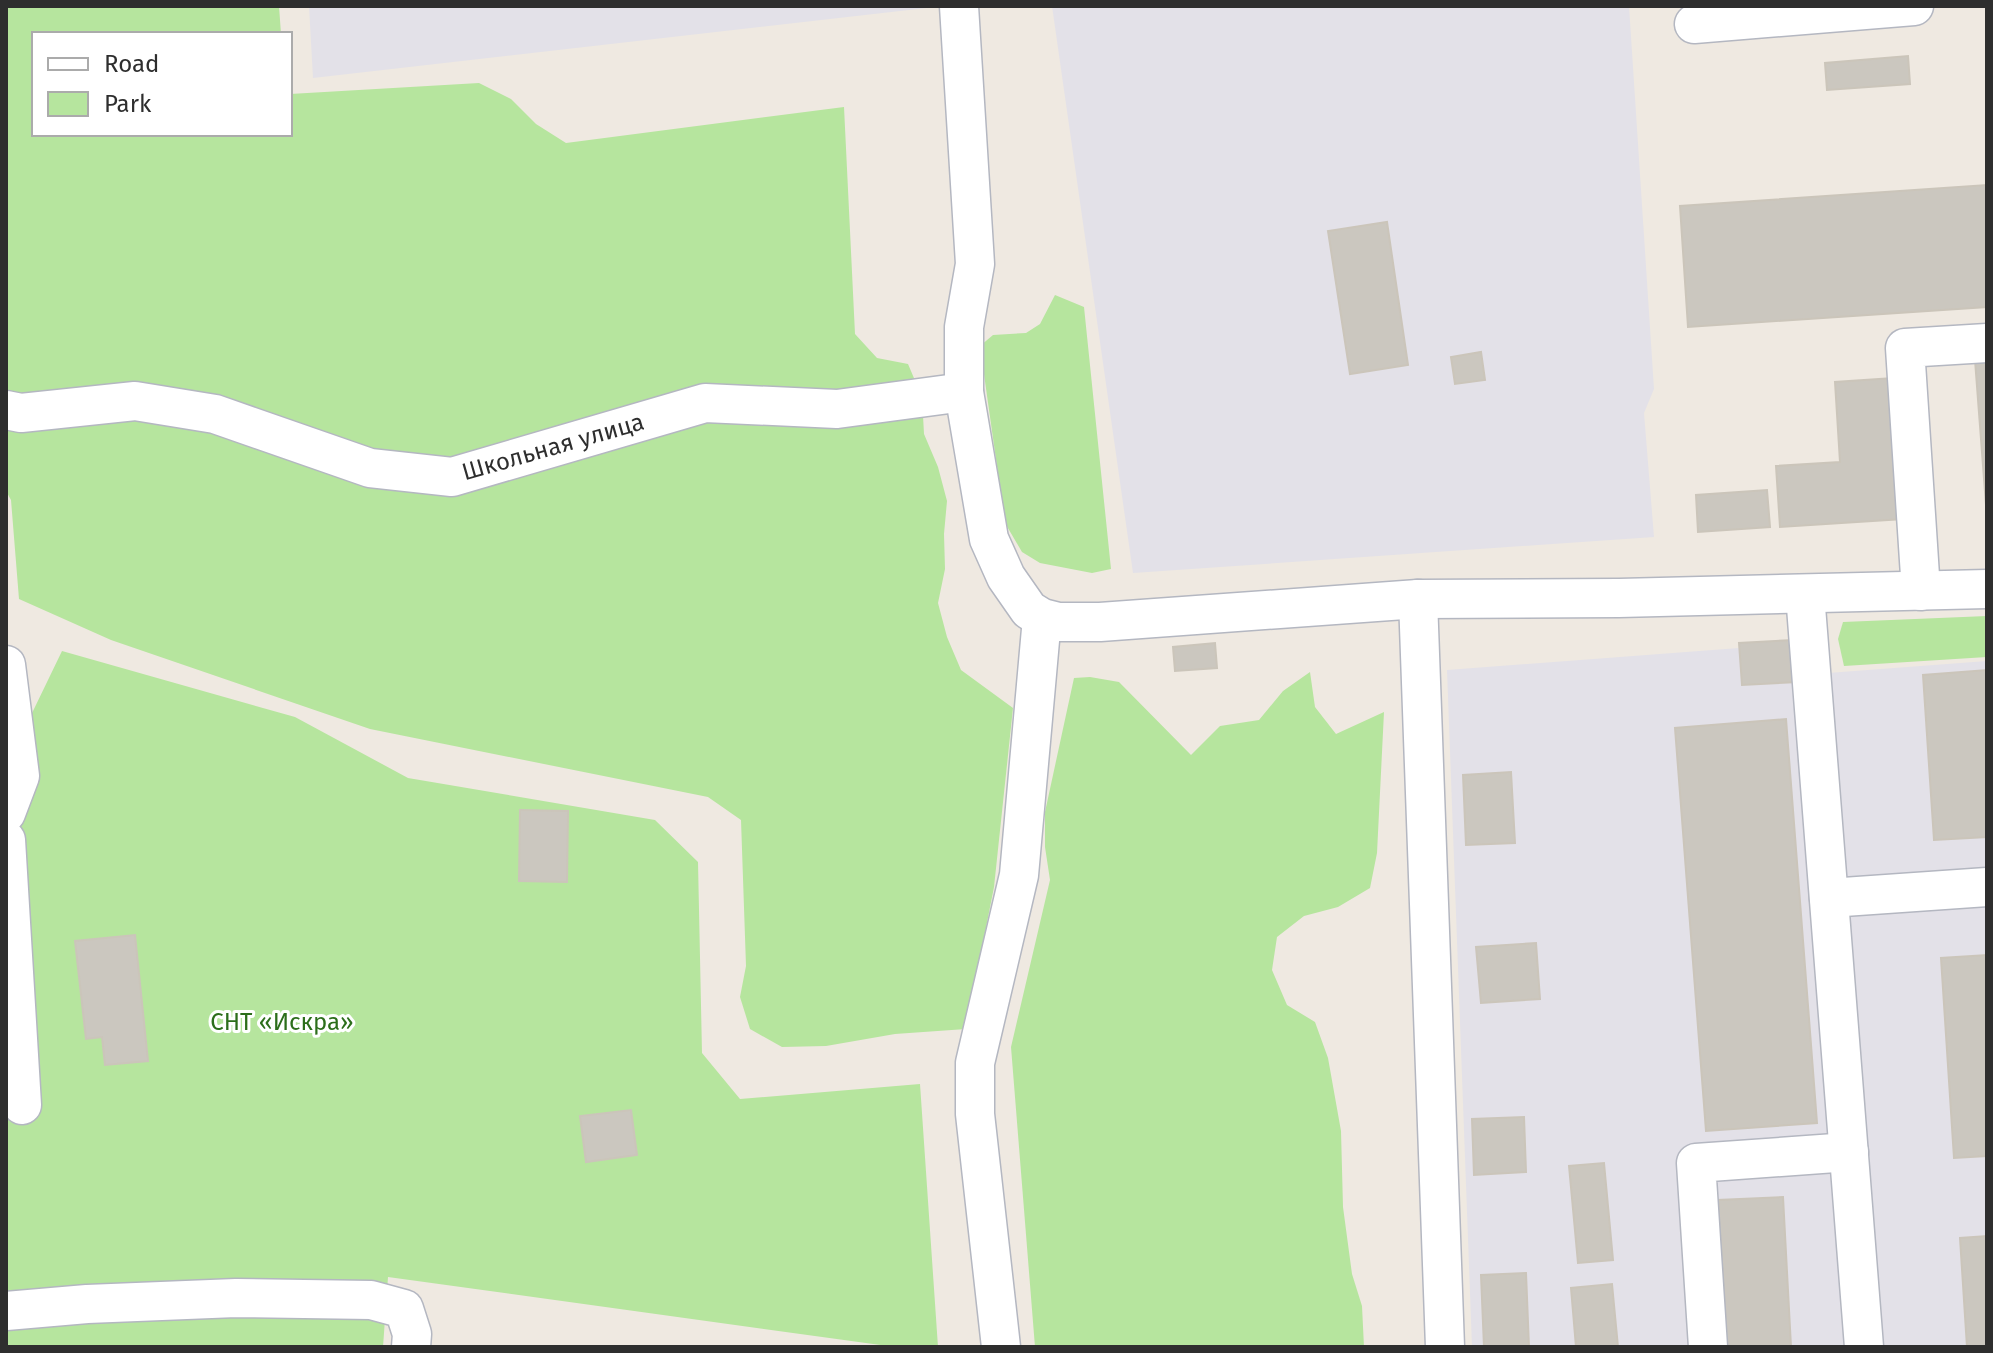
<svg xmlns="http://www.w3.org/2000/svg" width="1993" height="1353" font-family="'Fira Sans',sans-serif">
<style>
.industrial{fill:#e3e1e8}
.green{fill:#b6e59e}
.building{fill:#cbc7bf;stroke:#cbc5ba;stroke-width:2}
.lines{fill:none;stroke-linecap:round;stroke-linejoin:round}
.minor-casing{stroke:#b4b7c1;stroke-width:41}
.minor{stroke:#fff;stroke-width:38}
.labels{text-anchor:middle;stroke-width:6;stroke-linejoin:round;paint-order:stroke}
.street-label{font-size:24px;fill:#2e2e2e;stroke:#fff}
.park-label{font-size:24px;fill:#2c6e1b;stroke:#fff}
</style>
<rect width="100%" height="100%" fill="#efe9e1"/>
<!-- industrial -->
<g class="industrial">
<path d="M309,6H944L313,78Z"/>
<path d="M1052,6H1629L1654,389L1644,413L1654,537L1133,573Z"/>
<path d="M1794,640L1828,673L1987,661V1347H1472L1447,670L1739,648V643Z"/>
</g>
<!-- green -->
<g class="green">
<path d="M6,6H279L281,34H34V134H290V94L479,83L511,99L536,124L566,143L844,107L855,334L877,358L908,364L922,397L924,434L938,467L947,501L944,534L945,569L938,603L947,637L961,670L1013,708L994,887L966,1029L895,1034L826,1046L782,1047L750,1029L740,997L746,966L741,820L708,797L370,729L111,640L19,599L11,500L6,491Z"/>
<path d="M1055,295L1084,307L1111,569L1092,573L1040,563L1022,552L1005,523L980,346L993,335L1026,333L1040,324Z"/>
<path d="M1987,616V657L1844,666L1838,639L1843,622Z"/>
<path d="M62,651L295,717L408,778L655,820L698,862L702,1053L740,1099L920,1084L938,1347H895L388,1277L383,1347H6V767Z"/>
<path d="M1310,672L1315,707L1336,734L1384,712L1377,853L1370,888L1338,907L1304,916L1277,937L1272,970L1287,1005L1315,1022L1328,1058L1341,1131L1343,1207L1352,1274L1362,1306L1364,1347H1035L1011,1047L1050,880L1045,847V812L1074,678L1090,677L1119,682L1191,755L1220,726L1259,720L1283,691Z"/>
</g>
<!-- building -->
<g class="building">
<path d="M1908,56L1910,84L1827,90L1825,63Z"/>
<path d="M1987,185V307L1688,327L1680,206Z"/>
<path d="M1387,222L1408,365L1350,374L1328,231Z"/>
<path d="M1481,352L1485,380L1455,384L1451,357Z"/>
<path d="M1987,359V505H1986L1975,360Z"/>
<path d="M1893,378L1903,519L1780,527L1776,466L1840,462L1835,382Z"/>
<path d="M1767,490L1770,527L1698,532L1696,495Z"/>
<path d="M1794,640L1797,682L1742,685L1739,643Z"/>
<path d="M1215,643L1217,668L1175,671L1173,647Z"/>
<path d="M1987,670V837L1934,840L1923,675Z"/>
<path d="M1786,719L1817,1123L1706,1131L1675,728Z"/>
<path d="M1511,772L1515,843L1466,845L1463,775Z"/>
<path d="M520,810L568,811L567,882L519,881Z"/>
<path d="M135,935L148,1061L105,1065L102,1037L86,1039L75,941Z"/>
<path d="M1536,943L1540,999L1481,1003L1476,947Z"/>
<path d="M1987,955V1156L1954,1158L1941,958Z"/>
<path d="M631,1110L637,1155L586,1162L580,1116Z"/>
<path d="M1524,1117L1526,1172L1474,1175L1472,1119Z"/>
<path d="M1604,1163L1613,1260L1578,1263L1569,1166Z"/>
<path d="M1783,1197L1791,1347H1727L1718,1200Z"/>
<path d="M1987,1236V1347H1967L1960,1238Z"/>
<path d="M1526,1273L1529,1347H1484L1481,1275Z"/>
<path d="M1612,1284L1618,1347H1576L1571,1288Z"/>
</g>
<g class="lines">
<defs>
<g id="minor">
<path d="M959,6L975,264L964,327V392L989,539L1006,577L1029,610L1042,618L1058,622H1100L1418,599L1619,598L1987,589"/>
<path d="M1694,24L1914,6"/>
<path d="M6,410L21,413L135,401L215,414L370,468L452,477L705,403L837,409L964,392"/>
<path d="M1921,591L1905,348L1987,343"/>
<path d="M1805,594L1864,1347"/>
<path d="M1418,599L1445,1347"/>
<path d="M6,665L20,776L6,813"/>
<path d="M6,840L22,1105"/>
<path d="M1829,898L1987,887"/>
<path d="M6,1311L87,1304L236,1298L371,1300L404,1309L412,1334L411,1347"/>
<path d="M1001,1347L975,1114V1063L1019,875L1042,618"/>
<path d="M1708,1347L1696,1163L1849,1152"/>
</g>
</defs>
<!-- minor casing -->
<use href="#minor" class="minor-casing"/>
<!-- minor -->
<use href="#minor" class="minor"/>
</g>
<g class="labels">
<!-- street labels -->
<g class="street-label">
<text transform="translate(553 447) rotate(-16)" y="8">Школьная улица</text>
</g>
<!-- park labels -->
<g class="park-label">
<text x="282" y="1030">СНТ «Искра»</text>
</g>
</g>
<!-- border -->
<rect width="1993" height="1353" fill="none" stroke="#2e2e2e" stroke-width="16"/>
<!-- legend -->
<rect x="32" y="32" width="260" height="104" fill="#ffffff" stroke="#ababab" stroke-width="2"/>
<rect x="48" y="58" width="40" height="12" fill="#ffffff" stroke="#ababab" stroke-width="2"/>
<text x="104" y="72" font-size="24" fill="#2e2e2e">Road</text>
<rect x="48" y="92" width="40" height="24" fill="#b6e59e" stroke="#ababab" stroke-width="2"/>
<text x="104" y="112" font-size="24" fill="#2e2e2e">Park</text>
</svg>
